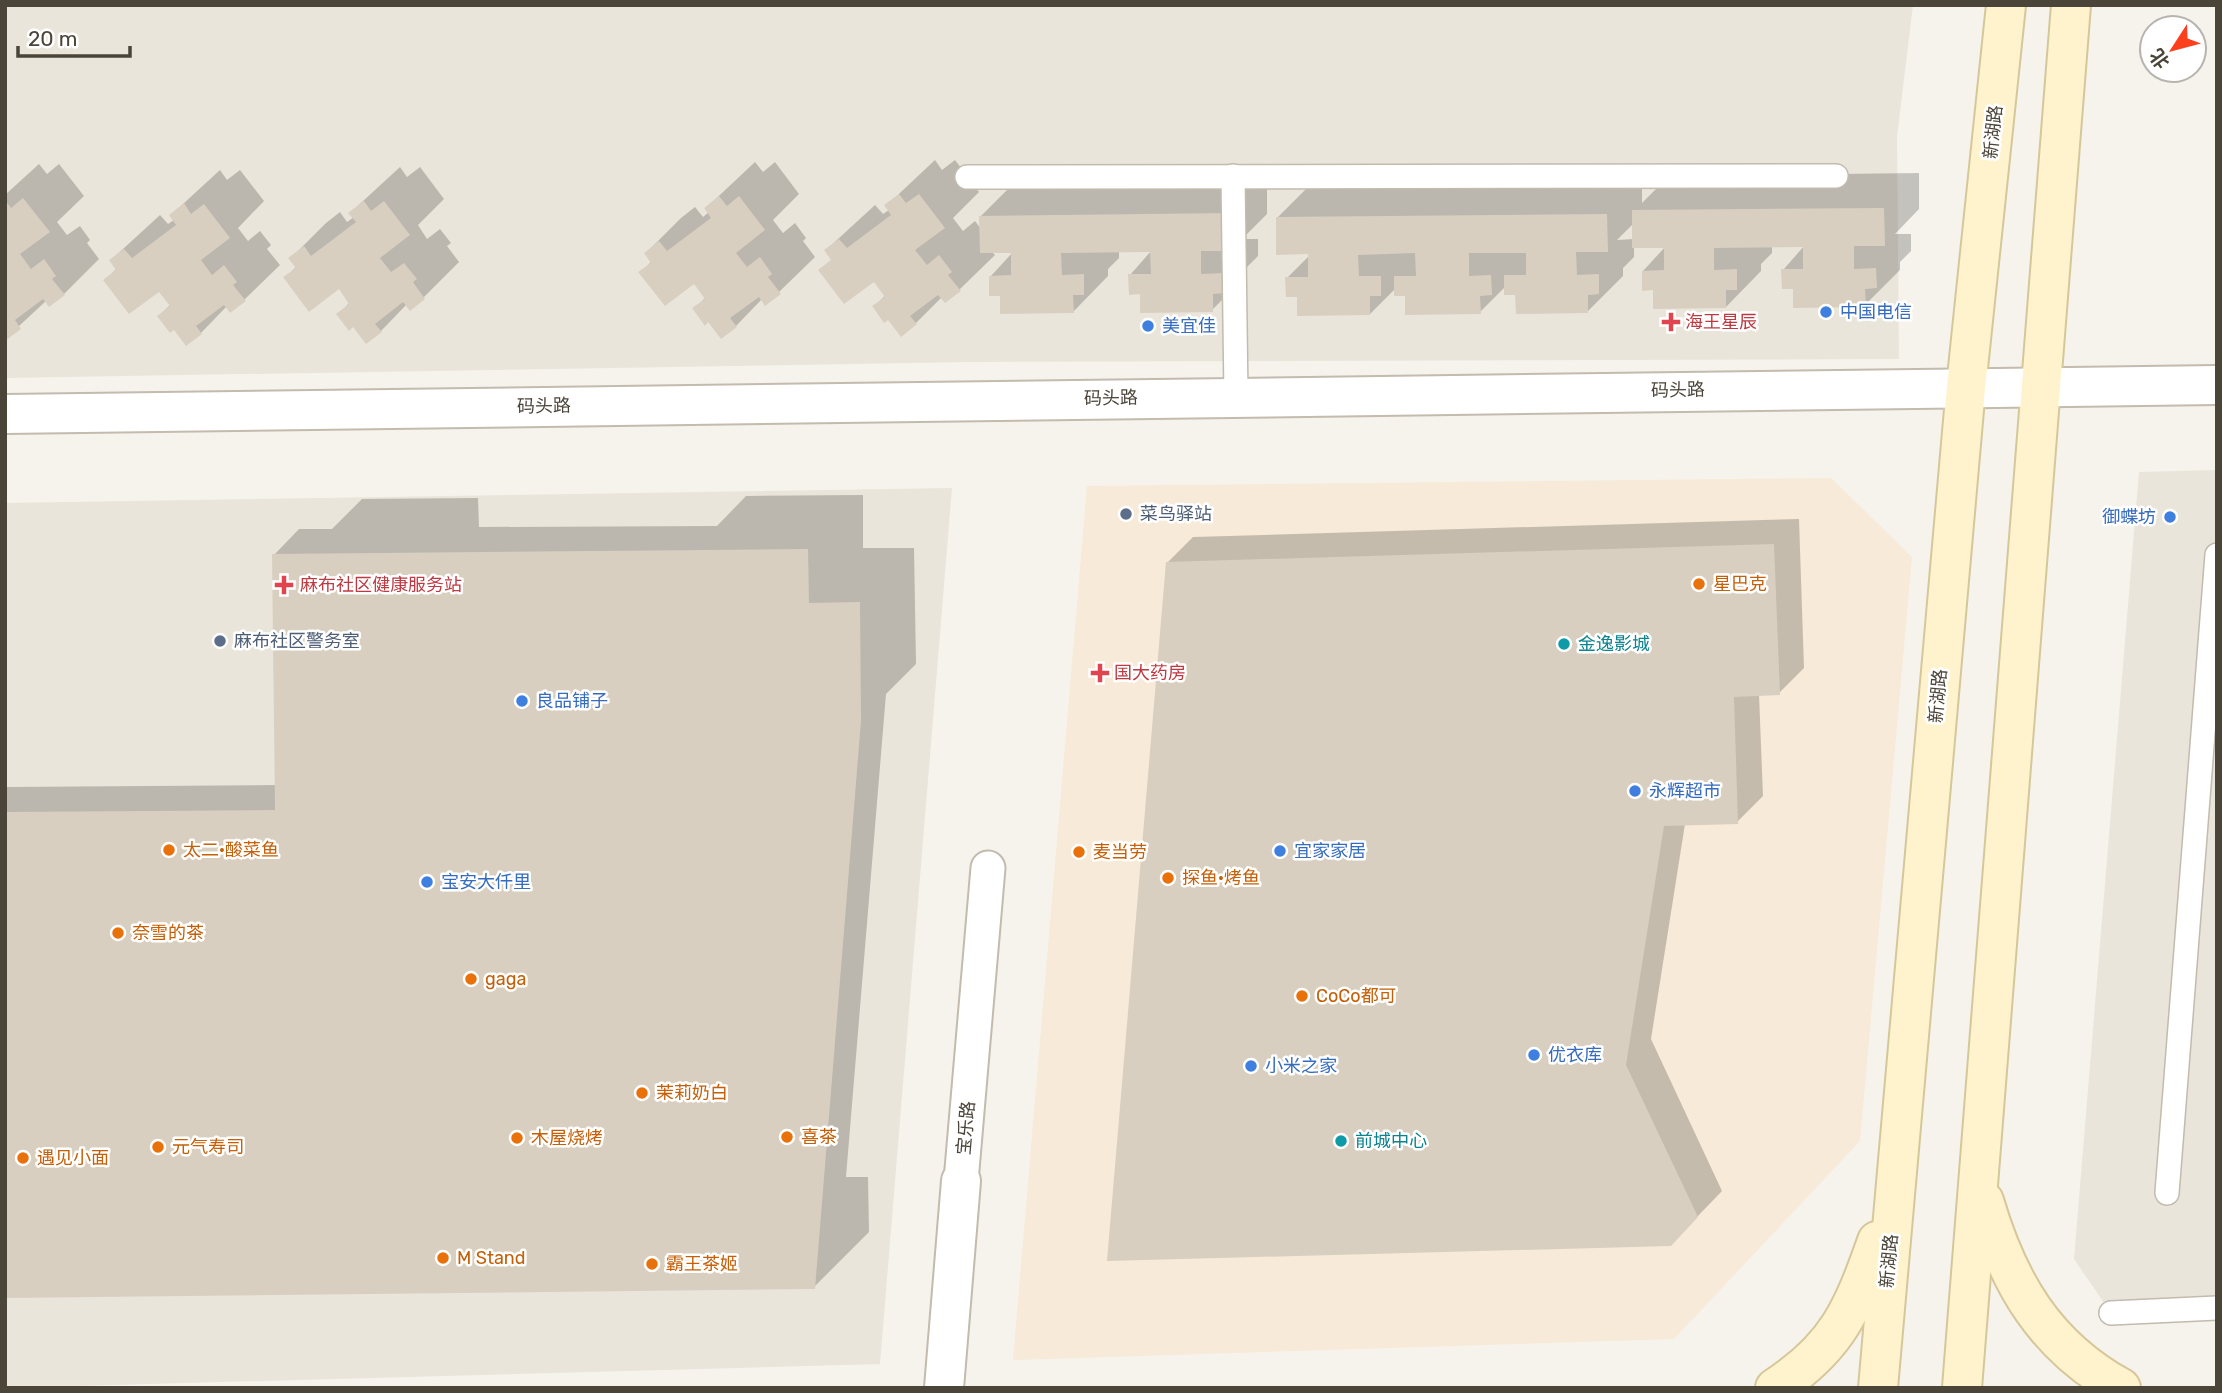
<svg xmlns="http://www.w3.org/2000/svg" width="2222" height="1393" font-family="Rubik,'Noto Sans SC',sans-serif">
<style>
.residential{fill:#eae5da}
.commercial{fill:#f7ead8}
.shadow{fill:#0003;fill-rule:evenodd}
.building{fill:#d8cfc1}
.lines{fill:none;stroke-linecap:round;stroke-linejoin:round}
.service-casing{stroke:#c2bbae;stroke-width:26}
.pedestrian-casing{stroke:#c2bbae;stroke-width:37}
.minor-casing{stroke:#c2bbae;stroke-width:42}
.secondary-casing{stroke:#d6c79b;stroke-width:42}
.service{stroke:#fff;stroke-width:23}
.pedestrian{stroke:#fff;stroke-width:33}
.minor{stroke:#fff;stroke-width:38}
.secondary{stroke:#fff3cd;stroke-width:38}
.shop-dot{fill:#3f7fe0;stroke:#fff;stroke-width:2.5}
.health-dot{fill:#e0444e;stroke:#fff;stroke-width:2.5}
.service-dot{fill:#5c6f8a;stroke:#fff;stroke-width:2.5}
.food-dot{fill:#e8710a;stroke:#fff;stroke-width:2.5}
.culture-dot{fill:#0f9aa8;stroke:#fff;stroke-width:2.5}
.labels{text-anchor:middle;stroke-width:5;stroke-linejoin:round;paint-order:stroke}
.street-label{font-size:18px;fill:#4b4439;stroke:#fff}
.shop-label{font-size:18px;fill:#366cbe;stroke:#fff;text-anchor:start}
.health-label{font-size:18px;fill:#be3a42;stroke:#fff;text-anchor:start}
.service-label{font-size:18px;fill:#4e5e75;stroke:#fff;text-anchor:start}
.food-label{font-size:18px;fill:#c56008;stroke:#fff;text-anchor:start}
.culture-label{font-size:18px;fill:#0d838f;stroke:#fff;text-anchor:start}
</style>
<rect width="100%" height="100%" fill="#f6f3ec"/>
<!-- residential -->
<g class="residential">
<path d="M5,5H1913L1897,137L1899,359L973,362L5,378Z"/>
<path d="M2217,470V1308L2111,1313L2074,1259L2139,472Z"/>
<path d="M952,488L880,1364L5,1388V503Z"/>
</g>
<!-- commercial -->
<path class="commercial" d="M1831,478L1912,557L1860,1141L1674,1339L1013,1360L1087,486Z"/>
<!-- shadow -->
<g class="shadow">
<path d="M935,160L942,170L955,160L979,192L953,218L963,231L975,221L981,229V216L1016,181L1267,179V214L1242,239H1258V256L1247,267V275L1212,310L1141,292L1130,275L1152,250H1119V258L1108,269V276L1073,312L1002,294L991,276L1013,252H992L995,255L959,290L942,297L916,323L888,317L874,306L886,295L874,280L821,270L832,259L826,250L875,205L883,214L889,210L886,206Z"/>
<path d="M755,162L763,172L775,162L799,194L773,220L783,233L795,223L806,238L803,241L815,257L779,292L762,299L736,326L708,320L694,309L706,297L694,282L641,272L652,261L646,253L681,218L695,207L703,217L709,212L706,208Z"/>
<path d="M39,164L47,174L59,164L84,196L57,222L67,235L80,226L90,240L87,243L99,259L64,294L46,301L6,338L5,195Z"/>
<path d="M400,167L407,177L420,167L444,199L418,225L427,239L440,229L451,243L447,246L459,262L424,297L410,308L407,304L381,331L353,325L339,314L350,302L339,287L286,277L297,266L291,258L326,223L340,212L347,222L354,217L350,213Z"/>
<path d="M220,170L227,180L240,170L264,201L238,228L248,241L260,231L271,245L267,249L280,265L244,300L227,306L201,333L174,328L159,316L171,304L159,289L106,280L117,268L111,260L160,215L168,224L174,220L171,215Z"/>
<path d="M1919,173V209L1895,234H1911V251L1900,262V270L1865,305L1794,288L1783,270L1805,245H1772V253L1761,264V271L1726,307L1654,288L1643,271L1665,247H1634V257L1623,268V276L1588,311L1517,293L1506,286L1480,312L1407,294L1396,288L1370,314L1299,295L1287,278L1310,255L1278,217L1313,182L1642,179V203L1669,176ZM1634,223V239L1617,240Z"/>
<path d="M863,495V548H914L916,664L886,694L846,1177H868L869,1232L814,1287L5,1296V787L277,785L274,555L299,529H332L362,499L478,498L479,527L717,526L746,496Z"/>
<path d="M1799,519L1804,668L1779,693L1759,694L1763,796L1737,822L1685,824L1651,1039L1722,1191L1696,1218L1167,563L1193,537Z"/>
</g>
<!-- building -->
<g class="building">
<path d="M899,194L906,203L919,194L945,228L915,250L927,265L939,255L952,272L948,275L961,291L945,303L938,295L910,316L917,324L901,337L888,320L884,323L872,306L885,297L874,282L844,304L818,270L831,260L824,250L839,239L847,248L891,215L884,205Z"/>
<path d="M719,196L727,206L739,196L765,230L736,253L747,267L760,257L772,274L768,277L781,294L765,306L759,297L730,318L737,327L721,339L708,322L705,326L692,308L705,299L694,284L665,306L638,272L651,263L644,253L659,241L667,251L711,218L704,208Z"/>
<path d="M23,198L50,232L20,254L31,269L44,259L56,276L52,279L65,295L49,307L43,299L15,320L21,329L5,341V200L11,208Z"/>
<path d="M364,201L371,211L384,201L410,235L380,258L391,272L404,263L417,279L413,282L425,299L410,311L403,302L375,324L382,332L366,344L353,327L349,331L336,314L349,304L339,289L309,312L283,277L296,268L288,258L304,246L311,256L356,222L348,213Z"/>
<path d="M184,203L191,214L204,204L230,238L201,260L212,275L224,265L237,282L233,285L246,301L230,313L224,305L196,326L202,334L186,346L174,330L170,333L157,316L170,306L159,292L129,314L103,280L116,270L109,260L124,249L132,258L176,225L169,215Z"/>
<path d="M1884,208L1885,246H1854V269L1876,268L1877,288L1865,289L1866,307L1793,308V289H1782L1781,269H1803V247L1714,248V270L1737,269V290H1726V308L1653,309V290L1642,291V271L1664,270V248H1632V210Z"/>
<path d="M1232,213V251H1201V274L1224,273V293L1213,294V312L1140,313V294L1129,295L1128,274H1151L1150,252L1061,253L1062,275L1084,274V295H1073L1074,313L1000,314V296H989V276L1011,275V253H980L979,216Z"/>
<path d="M1607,214L1608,252H1576L1577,275L1599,274V294L1588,295V313L1516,314L1515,295H1504V275H1526V253H1469V276L1491,275L1492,295L1480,296L1481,314L1405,315V296H1394V276H1416L1415,253L1358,255L1359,276H1381V296H1370V315L1297,316V297H1286L1285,277H1308V254L1276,255V217Z"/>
<path d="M1774,544L1780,695L1734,697L1738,824L1664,826L1626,1065L1698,1217L1671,1246L1107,1261L1166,562Z"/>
<path d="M808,549L809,603L860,602L861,721L815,1289L5,1298V812L275,810L272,554Z"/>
</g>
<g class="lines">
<defs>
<g id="service">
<path d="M1233,176L1236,396"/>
<path d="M967,177L1836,176"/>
<path d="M2167,1193L2217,555"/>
<path d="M2111,1313L2217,1308"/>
</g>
<path id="pedestrian" d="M961,1181L988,868"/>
<g id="minor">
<path d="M5,414L2217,385"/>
<path d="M944,1388L961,1181"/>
</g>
<g id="secondary">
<path d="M1984,1201C2008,1283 2045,1346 2121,1388"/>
<path d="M1775,1388C1838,1347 1853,1309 1877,1241"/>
<path d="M1878,1388L1966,387L2006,5"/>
<path d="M1962,1388L2071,5"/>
</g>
</defs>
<!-- service casing -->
<use href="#service" class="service-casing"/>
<!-- pedestrian casing -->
<use href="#pedestrian" class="pedestrian-casing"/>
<!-- minor casing -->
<use href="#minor" class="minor-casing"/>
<!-- secondary casing -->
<use href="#secondary" class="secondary-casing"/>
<!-- service -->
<use href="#service" class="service"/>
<!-- pedestrian -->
<use href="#pedestrian" class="pedestrian"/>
<!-- minor -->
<use href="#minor" class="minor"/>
<!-- secondary -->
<use href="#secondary" class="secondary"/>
</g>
<!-- markers -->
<g class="shop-dot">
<circle cx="1826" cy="312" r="7"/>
<circle cx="1148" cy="326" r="7"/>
<circle cx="2170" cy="517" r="7"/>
<circle cx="522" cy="701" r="7"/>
<circle cx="1635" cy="791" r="7"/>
<circle cx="1280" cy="851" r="7"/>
<circle cx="427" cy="882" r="7"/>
<circle cx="1534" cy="1055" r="7"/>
<circle cx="1251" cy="1066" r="7"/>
</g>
<g class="health-dot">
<path d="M1667.5 311.5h7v7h7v7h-7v7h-7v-7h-7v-7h7z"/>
<path d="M280.5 574.5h7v7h7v7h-7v7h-7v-7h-7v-7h7z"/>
<path d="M1096.5 662.5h7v7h7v7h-7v7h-7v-7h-7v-7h7z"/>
</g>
<g class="service-dot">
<circle cx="1126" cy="514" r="7"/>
<circle cx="220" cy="641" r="7"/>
</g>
<g class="food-dot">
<circle cx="1699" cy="584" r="7"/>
<circle cx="169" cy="850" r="7"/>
<circle cx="1079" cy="852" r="7"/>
<circle cx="1168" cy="878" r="7"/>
<circle cx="118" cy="933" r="7"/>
<circle cx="471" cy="979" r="7"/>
<circle cx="1302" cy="996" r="7"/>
<circle cx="642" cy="1093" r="7"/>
<circle cx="787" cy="1137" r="7"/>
<circle cx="517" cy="1138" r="7"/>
<circle cx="158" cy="1147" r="7"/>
<circle cx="23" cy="1158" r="7"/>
<circle cx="443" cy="1258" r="7"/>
<circle cx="652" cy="1264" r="7"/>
</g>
<g class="culture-dot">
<circle cx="1564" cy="644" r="7"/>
<circle cx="1341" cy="1141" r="7"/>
</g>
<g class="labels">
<!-- street labels -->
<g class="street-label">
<text transform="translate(1993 132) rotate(-84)" y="6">新湖路</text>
<text transform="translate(1678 390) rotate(-1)" y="6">码头路</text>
<text transform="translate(1111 398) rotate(-1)" y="6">码头路</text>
<text transform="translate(544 406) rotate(-1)" y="6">码头路</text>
<text transform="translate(1938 696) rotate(-85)" y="6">新湖路</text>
<text transform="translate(966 1128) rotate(-85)" y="6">宝乐路</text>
<text transform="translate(1889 1261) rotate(-85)" y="6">新湖路</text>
</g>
<!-- shop labels -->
<g class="shop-label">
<text x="1840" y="318">中国电信</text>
<text x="1162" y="332">美宜佳</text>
<text x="2156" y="523" text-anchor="end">御蝶坊</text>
<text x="536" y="707">良品铺子</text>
<text x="1649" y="797">永辉超市</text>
<text x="1294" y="857">宜家家居</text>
<text x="441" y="888">宝安大仟里</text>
<text x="1548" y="1061">优衣库</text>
<text x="1265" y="1072">小米之家</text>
</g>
<!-- health labels -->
<g class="health-label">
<text x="1685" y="328">海王星辰</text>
<text x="300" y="591">麻布社区健康服务站</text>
<text x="1114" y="679">国大药房</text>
</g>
<!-- service labels -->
<g class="service-label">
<text x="1140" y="520">菜鸟驿站</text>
<text x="234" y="647">麻布社区警务室</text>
</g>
<!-- food labels -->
<g class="food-label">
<text x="1713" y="590">星巴克</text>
<text x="183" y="856">太二·酸菜鱼</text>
<text x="1093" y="858">麦当劳</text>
<text x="1182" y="884">探鱼·烤鱼</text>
<text x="132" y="939">奈雪的茶</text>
<text x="485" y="985">gaga</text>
<text x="1316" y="1002">CoCo都可</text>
<text x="656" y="1099">茉莉奶白</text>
<text x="801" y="1143">喜茶</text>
<text x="531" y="1144">木屋烧烤</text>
<text x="172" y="1153">元气寿司</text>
<text x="37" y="1164">遇见小面</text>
<text x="457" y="1264">M Stand</text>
<text x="666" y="1270">霸王茶姬</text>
</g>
<!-- culture labels -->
<g class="culture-label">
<text x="1578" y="650">金逸影城</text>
<text x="1355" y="1147">前城中心</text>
</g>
</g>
<!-- border -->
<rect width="2222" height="1393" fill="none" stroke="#4b4439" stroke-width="14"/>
<!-- north arrow -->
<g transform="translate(2173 49) rotate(234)"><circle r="33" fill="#ffffff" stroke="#b7b4b0" stroke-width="2"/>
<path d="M0-5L12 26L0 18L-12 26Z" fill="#fc3f1d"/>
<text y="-10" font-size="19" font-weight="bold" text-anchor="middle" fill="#4b4439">北</text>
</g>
<!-- scale -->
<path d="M18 46v10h112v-10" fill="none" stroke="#4b4439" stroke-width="3.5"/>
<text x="28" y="46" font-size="21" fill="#4b4439" stroke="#ffffff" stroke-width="5" paint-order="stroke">20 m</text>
</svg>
